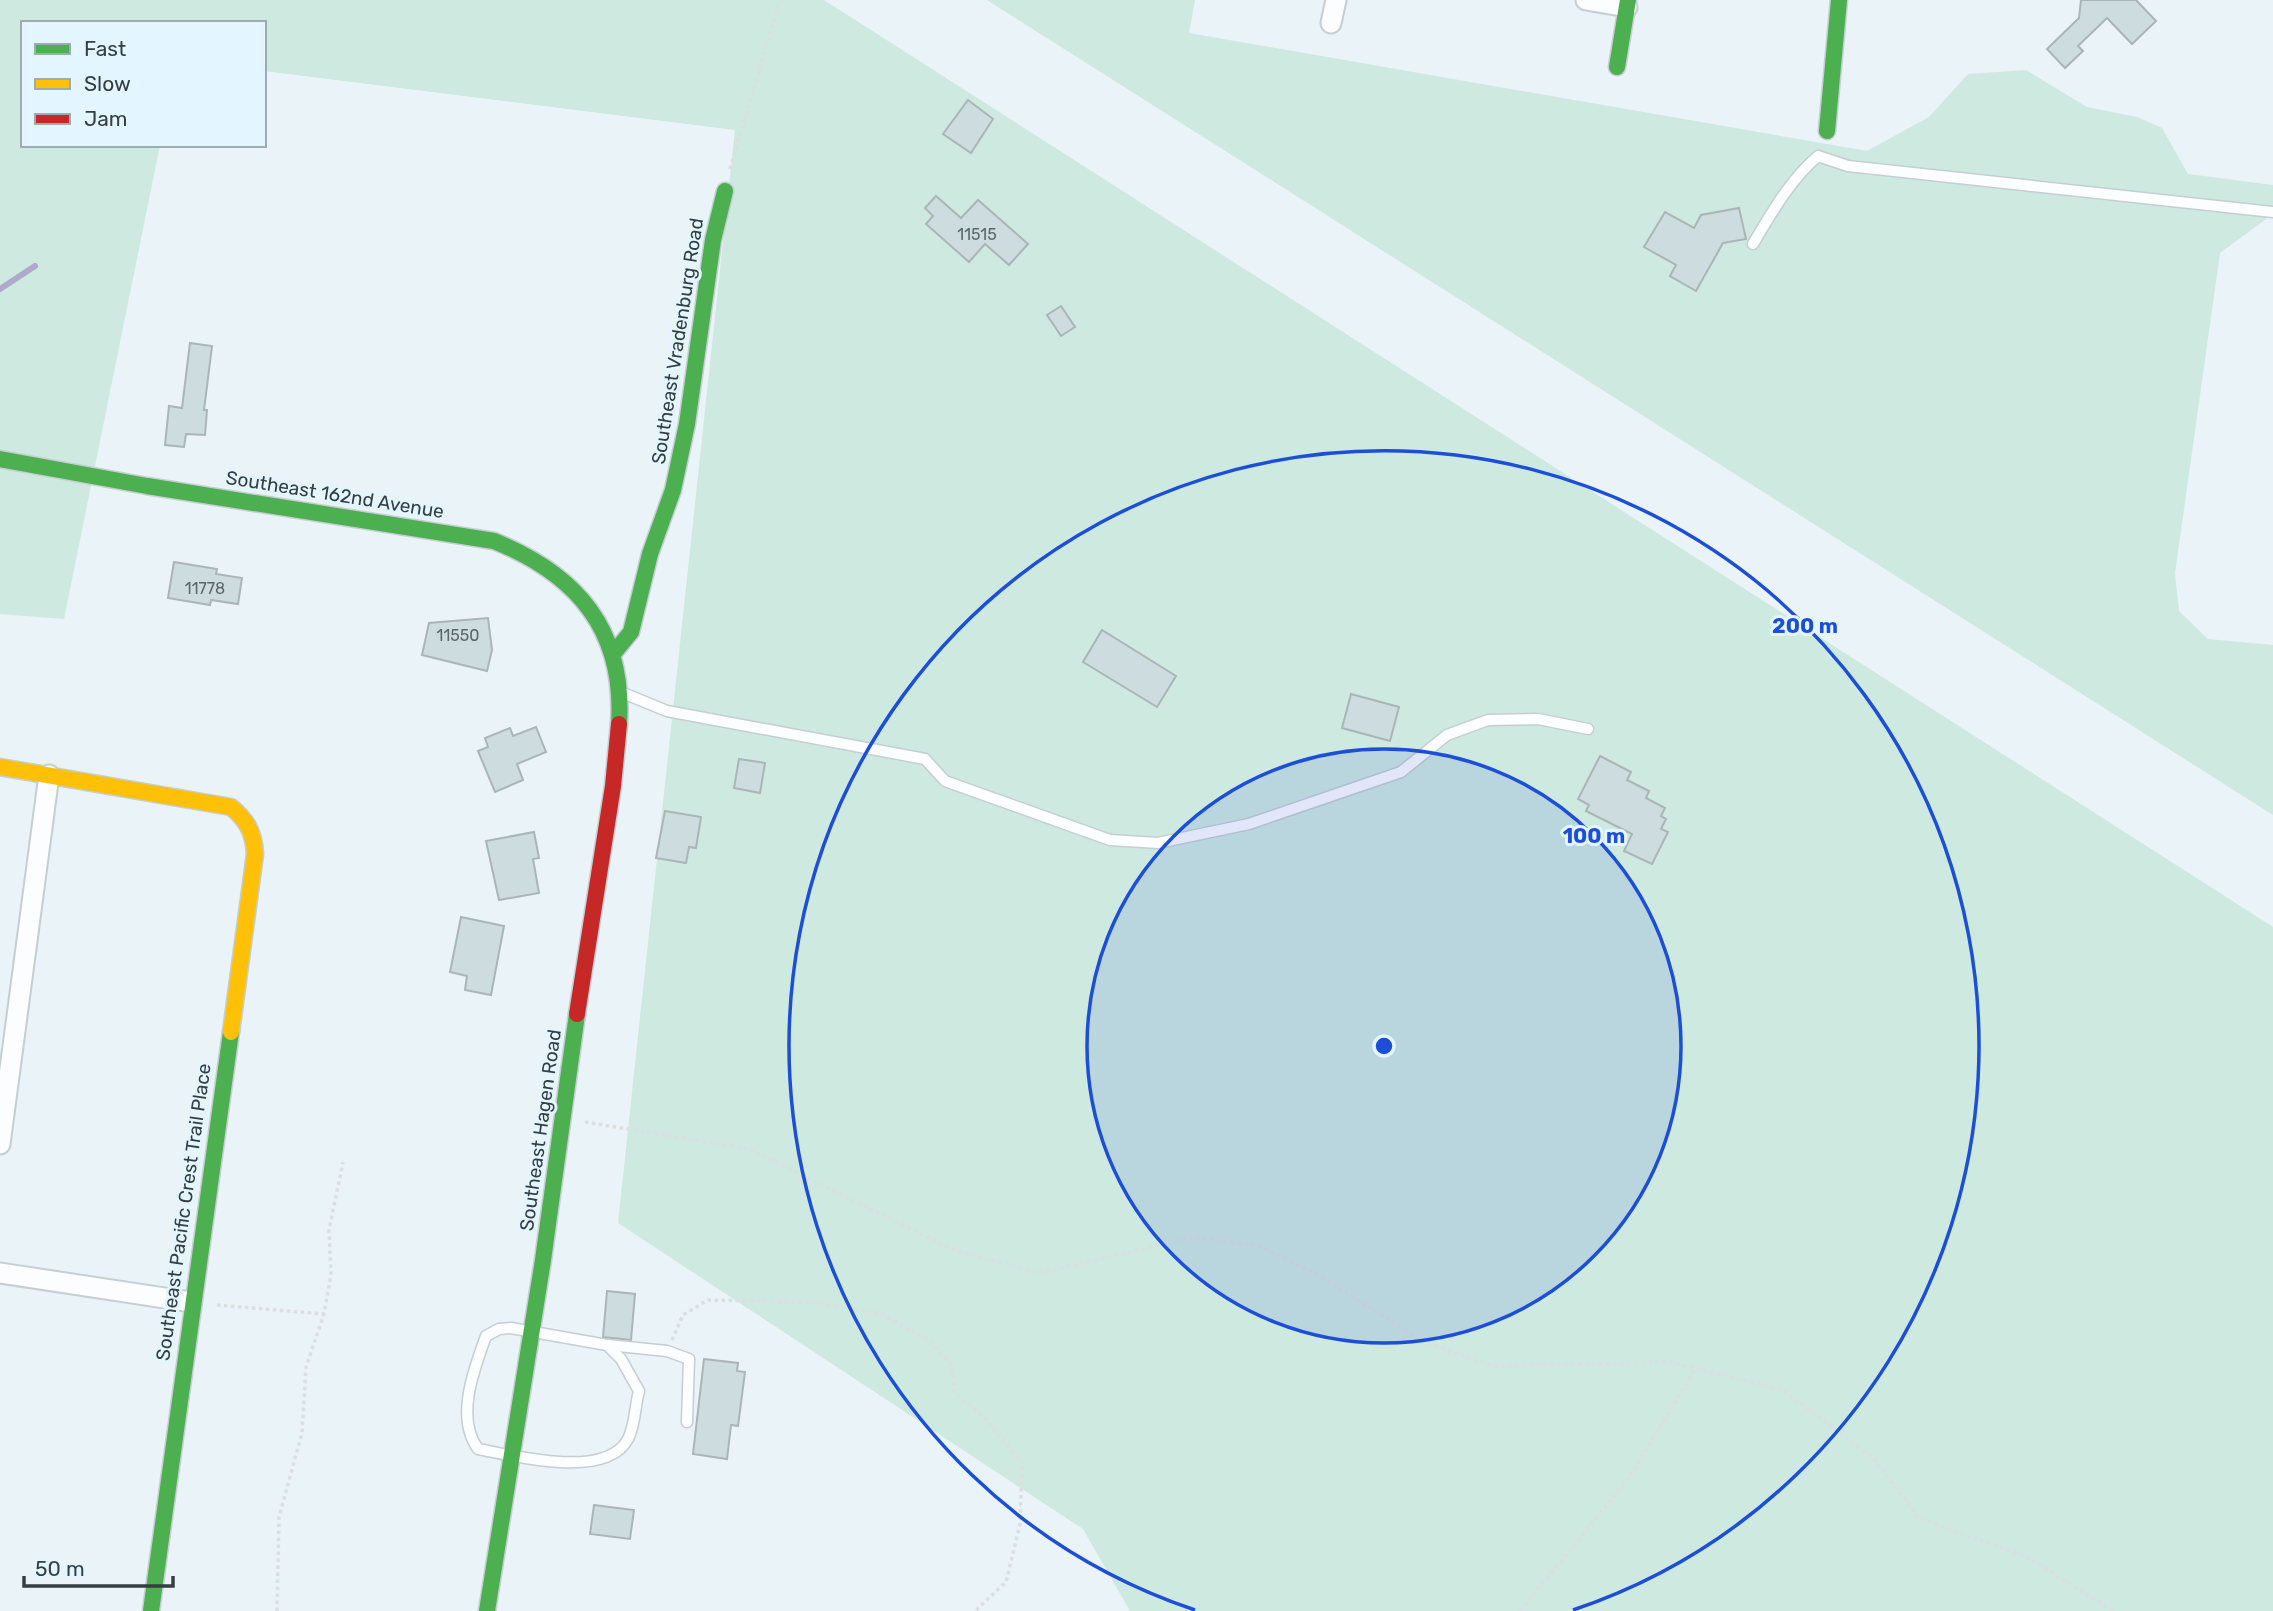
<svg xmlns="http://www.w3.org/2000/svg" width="2273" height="1611" font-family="Rubik,sans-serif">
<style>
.green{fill:#cee9df}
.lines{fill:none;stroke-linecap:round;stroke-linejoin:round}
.stream{stroke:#aeabca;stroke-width:6}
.building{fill:#cddddf;stroke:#abb5b7;stroke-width:2}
.lane-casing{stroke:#c5ced2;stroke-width:13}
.street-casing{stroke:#c5ced2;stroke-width:23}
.fast-casing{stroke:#c5ced2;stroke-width:19}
.slow-casing{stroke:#c5ced2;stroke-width:19}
.jam-casing{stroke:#c5ced2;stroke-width:19}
.path{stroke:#dcdfe1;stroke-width:3.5;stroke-dasharray:3.5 3.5;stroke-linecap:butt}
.lane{stroke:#fcfdfe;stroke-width:10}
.street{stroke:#fcfdfe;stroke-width:19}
.fast{stroke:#4caf50;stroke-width:16}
.slow{stroke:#ffc107;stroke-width:16}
.jam{stroke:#c62828;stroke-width:16}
.ring{fill:none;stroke:#1d4ed8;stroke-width:3.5}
.labels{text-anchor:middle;stroke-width:6;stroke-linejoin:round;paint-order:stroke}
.number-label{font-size:16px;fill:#5b666a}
.street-label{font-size:19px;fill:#353f43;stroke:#e3f5fe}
.centre{fill:#1d4ed8;stroke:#e3f5fe;stroke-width:3.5}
.ring-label{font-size:21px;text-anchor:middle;font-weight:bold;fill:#1d4ed8;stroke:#e3f5fe;stroke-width:6;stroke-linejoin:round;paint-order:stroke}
</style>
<rect width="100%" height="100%" fill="#e9f3f8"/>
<!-- green -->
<g class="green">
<path d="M0,0H824L2273,927V1611H1130L1083,1529L618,1223L735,130L264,71V23H23V145H160L64,619L0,614Z"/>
<path d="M987,0H1195L1189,33L1867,151L1929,117L1968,74L2026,70L2087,107L2137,117L2162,128L2188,174L2273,185V214L2220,253L2175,573L2179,611L2208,639L2273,645V815Z"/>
</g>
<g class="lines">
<!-- stream -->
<path class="stream" d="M0,289L35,266"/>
</g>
<!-- building -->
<g class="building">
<path d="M2081,0H2136L2156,21L2132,44L2107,18L2078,46L2083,51L2065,68L2047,49L2079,18Z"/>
<path d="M968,100L993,119L971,153L943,134Z"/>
<path d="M936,196L961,218L978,200L1028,244L1009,265L985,244L969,262L926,224L933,216L925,208Z"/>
<path d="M1739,208L1746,239L1723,243L1696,291L1670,276L1676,265L1644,247L1665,212L1694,228L1701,215Z"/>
<path d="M1061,306L1075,327L1061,336L1047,315Z"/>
<path d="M190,343L212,346L204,410H207L205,435L186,434L184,447L165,445L169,406L182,408Z"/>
<path d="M174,562L217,569L216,574L242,578L238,604L211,600L210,605L168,598Z"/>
<path d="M488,618L492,650L487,671L422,655L429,623Z"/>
<path d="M1102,630L1176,676L1157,707L1083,662Z"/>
<path d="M1351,694L1399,707L1390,741L1342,728Z"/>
<path d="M536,727L546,752L517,764L523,780L495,792L478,751L488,747L485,738L510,728L513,736Z"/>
<path d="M1600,756L1631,772L1627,780L1649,791L1646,798L1665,808L1661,816L1666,819L1661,829L1668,832L1652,864L1624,851L1632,834L1586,811L1589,805L1578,799Z"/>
<path d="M739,759L765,763L760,793L734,788Z"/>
<path d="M665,811L701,817L696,848L689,847L686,863L656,858Z"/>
<path d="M534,832L539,858L533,859L539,893L499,900L486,841Z"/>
<path d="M461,917L504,926L491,995L465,990L467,976L450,972Z"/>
<path d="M607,1291L635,1294L631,1340L603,1337Z"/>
<path d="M704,1359L738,1363L737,1371L745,1372L738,1426L731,1425L727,1459L693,1454Z"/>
<path d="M594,1505L634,1510L630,1539L590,1534Z"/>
</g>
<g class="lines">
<defs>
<g id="lane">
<path d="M1753,244C1772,212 1790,180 1818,156L1848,166L2273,212"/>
<path d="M623,693L667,711L925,759L945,781L1110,840L1158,843L1249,824L1401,772L1447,735L1488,720L1538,719L1588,729"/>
<path d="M511,1328L607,1345L621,1359L639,1391C635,1405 635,1426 628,1439C606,1480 516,1456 478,1449C455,1418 474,1369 486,1336L499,1329Z"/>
<path d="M608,1345L667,1351L689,1359L687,1422"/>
</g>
<g id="street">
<path d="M1586,0L1627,7"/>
<path d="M1331,23L1336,0"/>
<path d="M0,1144L49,775"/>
<path d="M0,1273L191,1302"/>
</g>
<g id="fast">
<path d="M1617,67L1628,0"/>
<path d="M1827,131L1839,0"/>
<path d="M0,459L147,486L494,541C578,575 625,631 619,724"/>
<path d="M613,654L631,632L650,554L673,490L687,424L713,240L725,191"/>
<path d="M151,1611L231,1032"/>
<path d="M487,1611L543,1260L577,1014"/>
</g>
<path id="slow" d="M0,767L231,807C247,820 254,833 255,854L231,1032"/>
<path id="jam" d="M577,1014L613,786L619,724"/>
</defs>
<!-- lane casing -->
<use href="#lane" class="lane-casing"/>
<!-- street casing -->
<use href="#street" class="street-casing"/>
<!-- fast casing -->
<use href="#fast" class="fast-casing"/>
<!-- slow casing -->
<use href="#slow" class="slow-casing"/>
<!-- jam casing -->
<use href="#jam" class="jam-casing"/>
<!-- path -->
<g class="path">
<path d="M730,169L780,0"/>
<path d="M585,1122L749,1149L956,1251L1041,1273L1193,1237L1260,1246L1323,1278L1424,1342L1493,1366L1671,1362L1783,1390L1875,1460L1919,1518L2027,1557L2113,1611"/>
<path d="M217,1305L324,1314"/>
<path d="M672,1340L683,1315L708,1300L809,1302L881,1313L929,1341L951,1364L955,1392L983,1416L1022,1463L1020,1524L1006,1582L975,1611"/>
<path d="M277,1611L279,1517L302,1433L306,1367L324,1314L331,1274L329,1230L343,1162"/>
<path d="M1520,1611L1628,1479L1696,1368"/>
</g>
<!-- lane -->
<use href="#lane" class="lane"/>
<!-- street -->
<use href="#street" class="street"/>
<!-- fast -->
<use href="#fast" class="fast"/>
<!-- slow -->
<use href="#slow" class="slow"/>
<!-- jam -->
<use href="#jam" class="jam"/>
</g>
<!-- distance rings -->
<circle cx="1384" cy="1046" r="297" fill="#1d4ed8" fill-opacity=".12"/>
<g class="ring">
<circle cx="1384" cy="1046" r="297"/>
<path d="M1195 1610A595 595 0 1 1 1573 1610"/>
</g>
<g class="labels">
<!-- number labels -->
<g class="number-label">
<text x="977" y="240">11515</text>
<text x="205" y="594">11778</text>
<text x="458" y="641">11550</text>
</g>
<!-- street labels -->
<g class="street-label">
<text transform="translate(677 341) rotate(-81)" y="7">Southeast Vradenburg Road</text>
<text transform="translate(335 494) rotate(9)" y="7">Southeast 162nd Avenue</text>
<text transform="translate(540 1130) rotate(-82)" y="7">Southeast Hagen Road</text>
<text transform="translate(183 1212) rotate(-82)" y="7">Southeast Pacific Crest Trail Place</text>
</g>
</g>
<circle cx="1384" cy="1046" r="10" class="centre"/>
<g class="ring-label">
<text x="1805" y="633">200 m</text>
<text x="1594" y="843">100 m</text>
</g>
<!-- legend -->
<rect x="21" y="21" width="245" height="126" fill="#e3f5fe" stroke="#9dacb3" stroke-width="2"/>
<rect x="35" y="44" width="35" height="10" fill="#4caf50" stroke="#9dacb3" stroke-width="2"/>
<text x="84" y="56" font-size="21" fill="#353f43">Fast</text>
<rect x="35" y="79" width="35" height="10" fill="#ffc107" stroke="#9dacb3" stroke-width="2"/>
<text x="84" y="91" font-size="21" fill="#353f43">Slow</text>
<rect x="35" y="114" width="35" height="10" fill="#c62828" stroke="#9dacb3" stroke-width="2"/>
<text x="84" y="126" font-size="21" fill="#353f43">Jam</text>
<!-- scale -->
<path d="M24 1576v10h149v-10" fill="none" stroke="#353f43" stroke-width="3.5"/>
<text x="35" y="1576" font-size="21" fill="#353f43" stroke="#e3f5fe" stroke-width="5" paint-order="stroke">50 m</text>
</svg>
